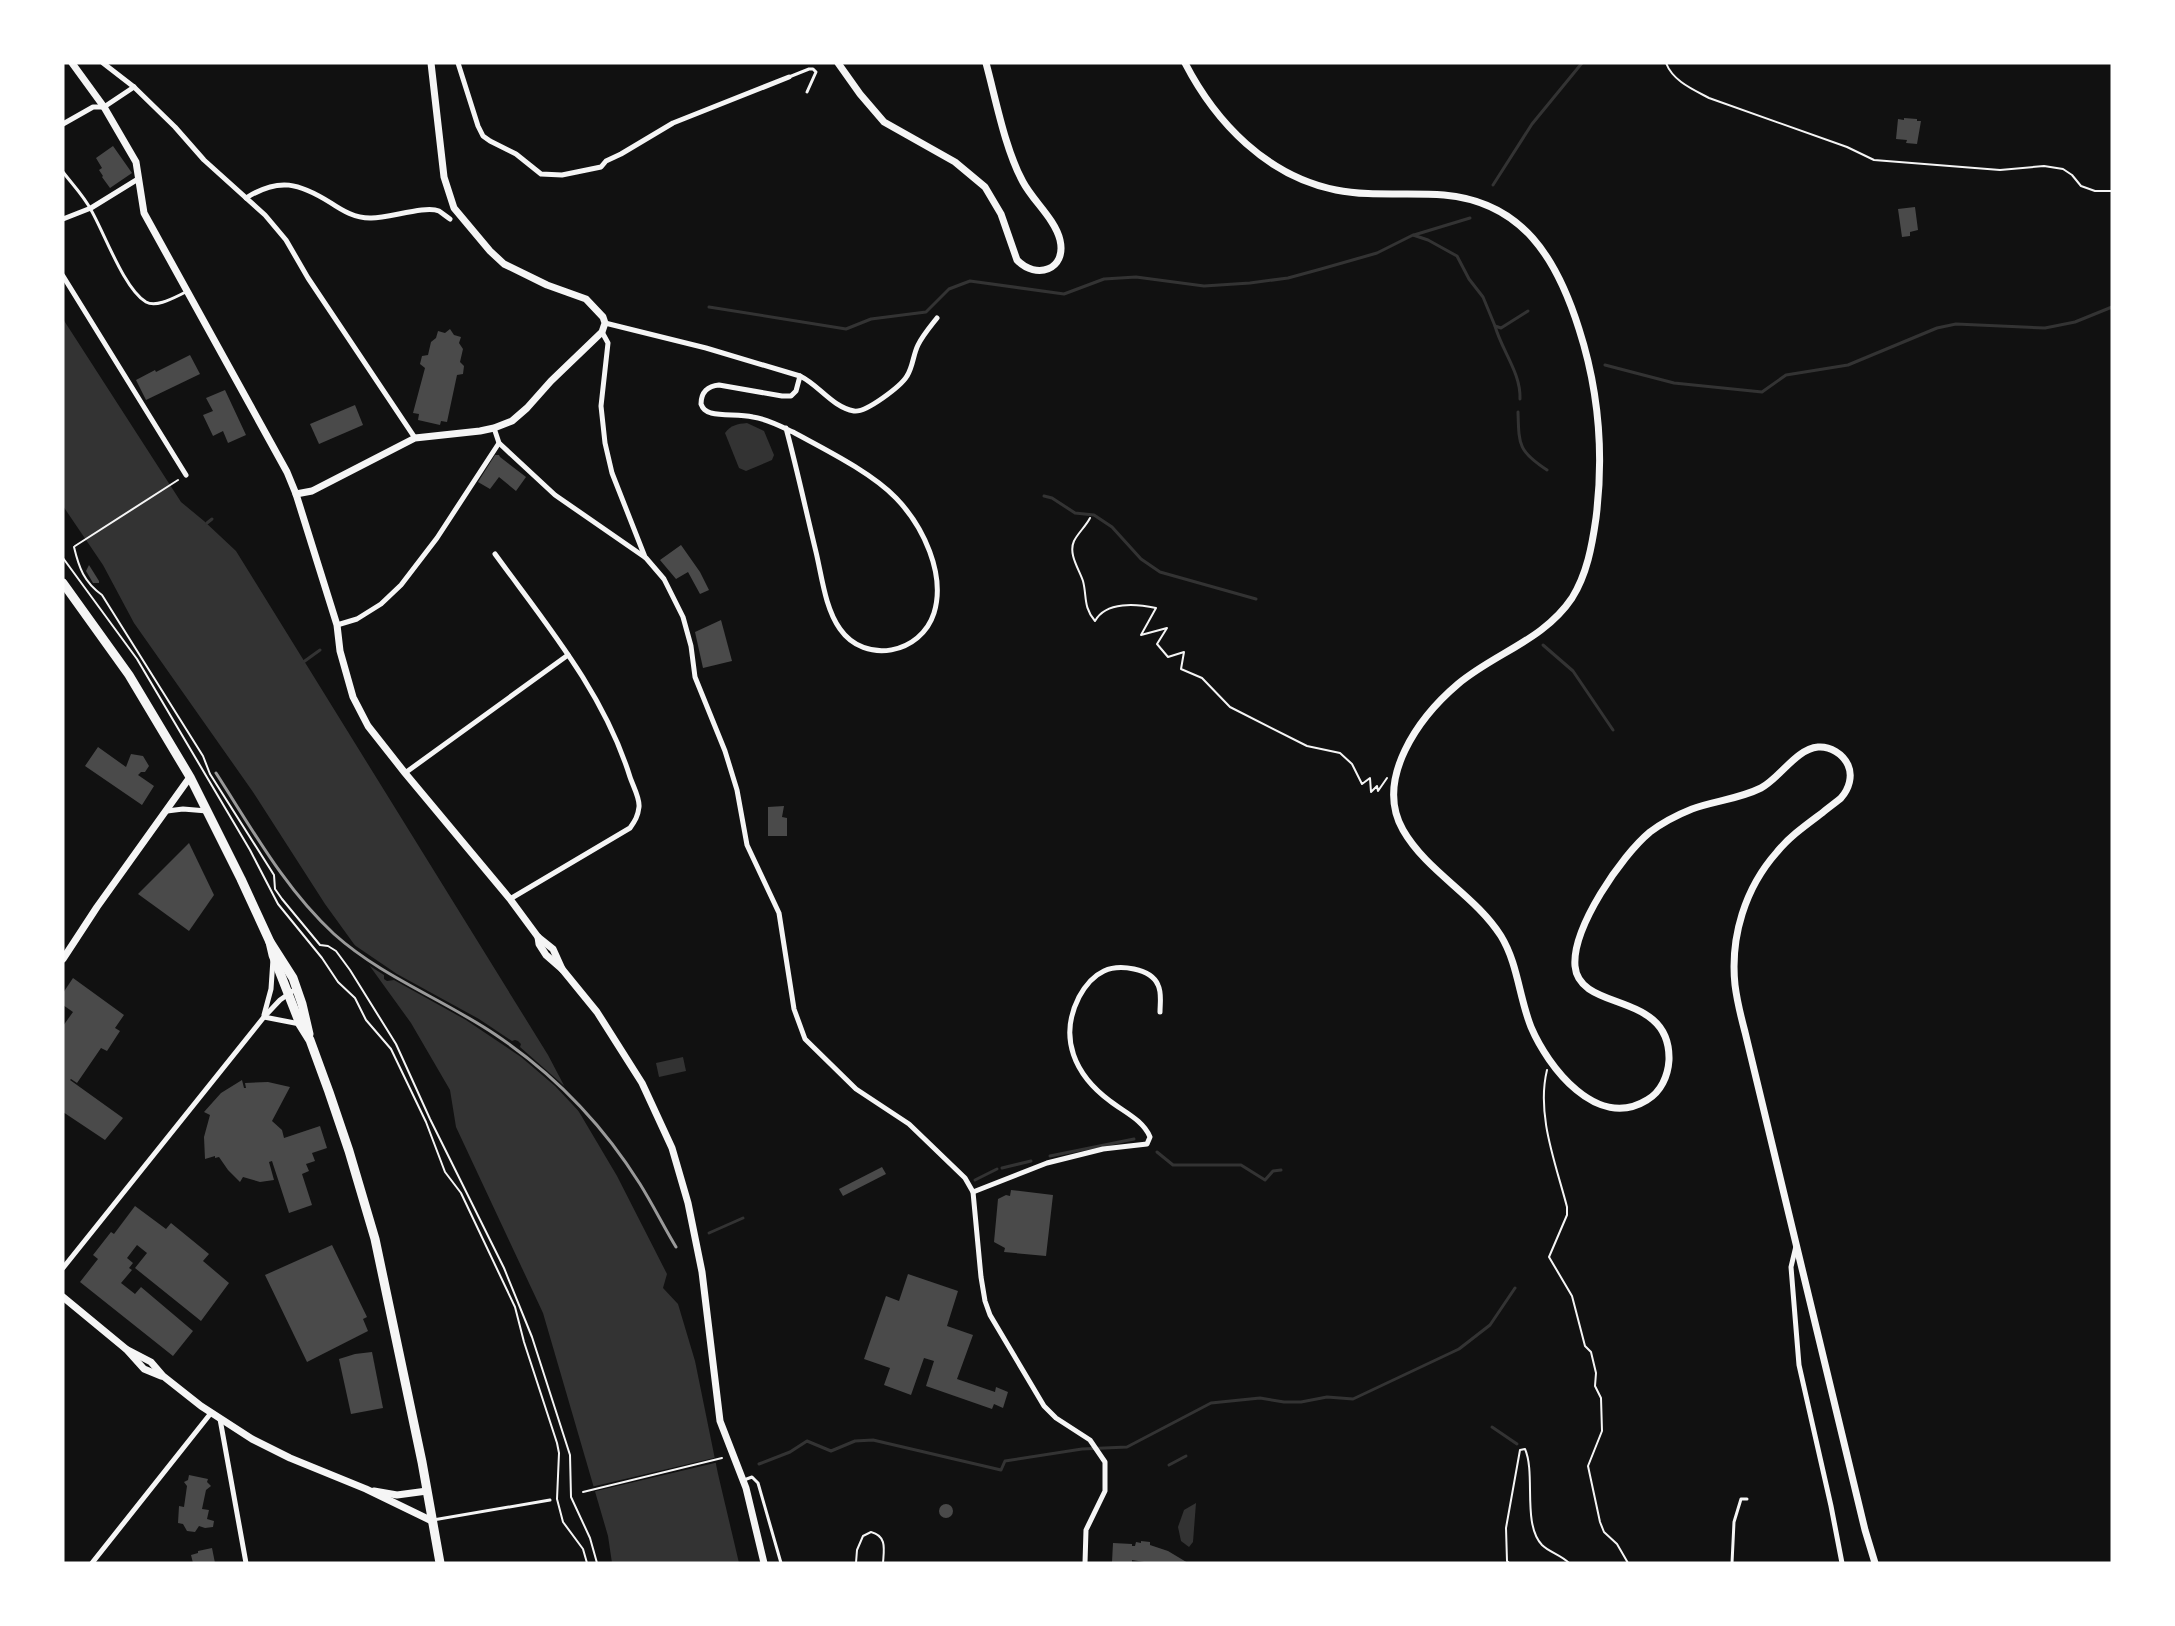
<svg xmlns="http://www.w3.org/2000/svg" width="2175" height="1626" font-family="'Archivo Narrow',sans-serif">
<style>
.water{fill:#333}
.pier{fill:#111}
.lines{fill:none;stroke-linecap:round;stroke-linejoin:round}
.stream{stroke:#333;stroke-width:3}
.building{fill:#4a4a4a}
.path{stroke:#f5f5f5;stroke-width:2}
.service{stroke:#f5f5f5;stroke-width:3}
.minor{stroke:#f5f5f5;stroke-width:5}
.tertiary{stroke:#f5f5f5;stroke-width:7}
.primary{stroke:#f5f5f5;stroke-width:9}
.rail{stroke:#9a9a9a;stroke-width:3}
</style>
<rect width="100%" height="100%" fill="#111"/>
<!-- water -->
<g class="water">
<path d="M63,319L181,502L204,521L236,551L548,1055L569,1095L617,1176L667,1274L663,1288L678,1304L695,1361L718,1474L739,1563H612L608,1536L543,1313L456,1127L450,1090L411,1023L325,904L253,792L134,623L103,565L63,506Z"/>
<path d="M747,423L764,431L774,455L772,460L746,471L739,468L725,433C731,425 737,424 747,423Z"/>
<path d="M683,1057L686,1071L659,1077L656,1063Z"/>
<path d="M1196,1503L1193,1542L1189,1547L1181,1541L1178,1527L1184,1510Z"/>
</g>
<!-- pier -->
<g class="pier">
<path d="M347,940L397,974L479,1019L512,1041L515,1040L518,1041L521,1044L520,1047L570,1091L587,1120L555,1086L521,1057L466,1020L394,980L387,981L384,979V975L362,961Z"/>
<path d="M718,1457L719,1462L592,1492L591,1487Z"/>
</g>
<g class="lines">
<!-- stream -->
<g class="stream">
<path d="M1493,185L1532,124L1582,63"/>
<path d="M1414,235L1470,218"/>
<path d="M709,307L846,329L871,319L926,312L949,289L970,281L1064,294L1104,279L1136,277L1204,286L1250,283L1288,278L1321,269L1377,253L1413,235L1428,240L1457,256L1469,279L1483,297L1495,326L1501,328L1528,311"/>
<path d="M1495,326C1502,351 1521,373 1520,399"/>
<path d="M1605,365L1674,383L1762,392L1786,375L1848,365L1937,328L1956,324L2045,328L2075,322L2112,307"/>
<path d="M1518,412C1519,445 1518,451 1547,470"/>
<path d="M1044,496L1052,498L1075,513L1094,515L1112,527L1141,559L1160,572L1256,599"/>
<path d="M207,523L212,519"/>
<path d="M1543,645L1573,671L1613,730"/>
<path d="M302,663L320,650"/>
<path d="M1157,1152L1173,1165H1241L1265,1180L1273,1171L1281,1170"/>
<path d="M1050,1156L1134,1139"/>
<path d="M1002,1168L1031,1161"/>
<path d="M975,1180L997,1169"/>
<path d="M709,1233L743,1218"/>
<path d="M1492,1427L1517,1444"/>
<path d="M759,1464L790,1452L807,1441L831,1451L855,1441L873,1440L1001,1470L1005,1461L1082,1449L1127,1447L1211,1403L1260,1398L1284,1402H1301L1327,1397L1353,1399L1459,1349L1490,1325L1515,1288"/>
<path d="M1169,1465L1186,1456"/>
</g>
</g>
<!-- building -->
<g class="building">
<path d="M1904,118L1917,119V121H1921L1917,144L1906,143L1907,140L1896,139L1898,119L1904,120Z"/>
<path d="M113,146L132,173L110,188L102,177L103,176L99,170L102,168L96,158Z"/>
<path d="M1915,207L1918,230L1910,232V236L1902,237L1898,209Z"/>
<path d="M450,329L454,335L461,337L459,343L463,349L460,362L464,366L463,374L457,375L447,422L441,421L440,425L418,420L419,414L413,413L425,368L420,364L422,356L428,355L431,342L436,338L438,331L445,333Z"/>
<path d="M190,355L200,374L146,400L136,380L155,370L156,372Z"/>
<path d="M225,390L246,435L228,443L223,431L213,436L203,415L213,411L206,398Z"/>
<path d="M355,405L363,425L319,444L310,424Z"/>
<path d="M495,455H499L500,457L526,477L516,491L499,477L490,489L478,482Z"/>
<path d="M681,545L700,572L709,590L700,594L688,572L676,579L660,560Z"/>
<path d="M89,565L99,581V583H93L86,571Z"/>
<path d="M721,620L732,661L703,668L695,632Z"/>
<path d="M98,747L126,767L131,754L143,756L149,766L145,772H141L138,775L154,786L142,805L85,766Z"/>
<path d="M784,806L782,817L787,818V836H768V807Z"/>
<path d="M189,843L214,895L189,931L138,894Z"/>
<path d="M73,978L124,1015L115,1028L120,1031L107,1051L101,1048L77,1083L71,1079L70,1080L123,1118L105,1140L63,1112V1026L73,1012L63,1005V993Z"/>
<path d="M242,1080L244,1088H246L245,1083L268,1082L290,1087L272,1121L282,1130L284,1138L320,1126L327,1148L312,1153L315,1161L306,1164L309,1171L302,1174L312,1205L289,1213L272,1161L269,1162L274,1180L260,1182L243,1177L240,1182L228,1170L219,1157L215,1158V1156L205,1159L204,1137L210,1115L204,1112L221,1093Z"/>
<path d="M882,1167L886,1174L843,1196L839,1189Z"/>
<path d="M1011,1190L1053,1195L1046,1256L1004,1252L1005,1248L994,1242L998,1199L1006,1195L1010,1196Z"/>
<path d="M135,1206L166,1229L171,1223L209,1254L203,1261L229,1283L201,1321L135,1268L147,1253L137,1245L127,1258L133,1263L129,1268L132,1270L121,1283L135,1294L141,1287L193,1331L173,1356L80,1282L98,1259L93,1255L111,1232L114,1234Z"/>
<path d="M332,1245L367,1317L363,1319L368,1331L307,1362L265,1275Z"/>
<path d="M908,1274L958,1291L947,1326L973,1335L957,1379L995,1392L996,1387L1008,1392L1003,1408L994,1404L992,1409L926,1386L934,1361L924,1358L911,1395L884,1385L890,1368L864,1359L886,1296L899,1301Z"/>
<path d="M372,1352L383,1408L351,1414L339,1359L355,1354Z"/>
<path d="M189,1475L208,1479L207,1482L211,1486L206,1490L202,1509L209,1510L207,1519L214,1521L213,1527L205,1528L199,1526L195,1532L187,1531L183,1524L178,1523L179,1506L184,1507L187,1486L184,1482L188,1480Z"/>
<circle cx="946" cy="1511" r="7"/>
<path d="M1141,1541L1150,1542V1545L1168,1551L1188,1563H1150L1132,1560V1563L1112,1562L1113,1543L1132,1544V1546H1135L1136,1542L1141,1543Z"/>
<path d="M212,1548L215,1563H193L191,1555L198,1553V1551Z"/>
</g>
<g class="lines">
<!-- path -->
<g class="path">
<path d="M1666,63C1673,81 1692,89 1709,98L1847,147L1874,160L2000,170L2044,166L2063,169L2072,175L2081,186L2095,191H2112"/>
<path d="M1090,518C1086,526 1078,533 1074,541C1068,554 1079,569 1083,581C1087,596 1083,607 1095,621C1106,601 1137,604 1156,608L1141,635L1167,628L1157,644L1168,657L1184,652L1181,669L1202,678L1230,707L1307,746L1340,753L1352,764L1362,784L1370,778L1371,792L1377,786L1378,791L1387,778"/>
<path d="M75,546L178,480"/>
<path d="M74,547C79,568 84,582 102,595L203,756L210,774L274,875L275,889L282,899L320,945L328,946L336,951L350,970L396,1044L430,1119L504,1268L532,1337L570,1455L571,1497L590,1538L597,1563"/>
<path d="M63,558L137,659L250,850L278,904L322,958L338,982L355,998L366,1020L391,1049L426,1122L445,1172L461,1193L515,1307L524,1342L557,1443L559,1453L557,1499L563,1522L583,1549L587,1563"/>
<path d="M1547,1070C1536,1115 1556,1164 1567,1207V1215L1549,1257L1572,1296L1585,1346L1591,1352L1596,1373L1595,1386L1601,1398L1602,1431L1588,1466L1600,1522L1604,1532L1617,1544L1628,1563"/>
<path d="M583,1492L722,1458"/>
<path d="M856,1563L857,1550L863,1536L871,1532C887,1536 884,1549 883,1563"/>
<path d="M1509,1563L1507,1561L1506,1528L1520,1450L1525,1449C1536,1474 1522,1524 1542,1545C1549,1552 1561,1555 1569,1563"/>
</g>
<!-- service -->
<g class="service">
<path d="M789,77L809,69H813L816,72L807,92"/>
<path d="M63,172C72,184 84,196 91,210C104,232 124,289 146,302C157,308 175,297 186,292"/>
<path d="M744,1480L752,1477L758,1483L781,1563"/>
<path d="M433,1520L550,1500"/>
<path d="M1732,1563L1734,1522L1741,1499H1747"/>
</g>
<!-- minor -->
<g class="minor">
<path d="M103,63L134,87L175,127L204,160L265,215L286,240L308,278L415,438"/>
<path d="M458,63L478,126L483,136L490,141L516,154L541,174L562,175L601,167L606,161L621,154L673,123L789,77"/>
<path d="M63,124L93,107H104L134,87"/>
<path d="M246,198C279,177 299,183 331,203C343,211 355,218 370,218C387,219 425,205 439,211C442,213 447,217 450,219"/>
<path d="M63,219L91,208L138,179"/>
<path d="M63,276L186,475"/>
<path d="M605,323L706,348L800,376C819,385 832,407 854,411C866,413 901,386 907,376C913,367 913,355 918,345C923,335 930,327 937,318"/>
<path d="M602,332L608,343L601,406L605,443L612,473L645,557"/>
<path d="M494,428L499,443L555,495L646,558L664,579L683,617L691,646L695,677L725,751L737,790L747,845L779,913L794,1009L805,1039L856,1089L909,1124L965,1178L973,1192L981,1277L985,1301L990,1315L1044,1406L1056,1418L1090,1440L1105,1462V1491L1086,1530L1085,1563"/>
<path d="M786,428C797,469 806,511 816,552C822,577 825,608 840,629C865,665 921,654 934,613C946,574 923,526 896,498C871,472 824,449 793,432C780,426 767,419 753,417C739,414 724,416 711,413C705,411 703,409 701,404C701,392 708,386 719,385L782,396H791L796,391L800,376"/>
<path d="M495,554C546,624 604,693 630,777C633,786 640,798 639,807C638,816 635,821 630,828L510,899"/>
<path d="M337,625L357,619L381,604L401,585L437,538L499,443"/>
<path d="M405,773L568,655"/>
<path d="M167,811L183,809L207,811"/>
<path d="M264,1015L271,989L273,959"/>
<path d="M264,1017L300,1024"/>
<path d="M973,1192L1047,1163L1103,1149L1147,1144L1150,1137C1143,1120 1124,1112 1110,1101C1075,1075 1058,1038 1079,997C1085,986 1093,976 1104,971C1119,964 1151,968 1158,985C1162,993 1160,1003 1160,1012"/>
<path d="M1796,1246L1791,1267L1799,1365L1831,1506L1842,1563"/>
<path d="M63,1268L264,1017L280,1000L297,988"/>
<path d="M220,1419L246,1563"/>
<path d="M92,1563L211,1413"/>
</g>
<!-- tertiary -->
<g class="tertiary">
<path d="M72,63L104,107L136,162L144,213L287,472L296,494L337,625L340,651L353,697L368,726L405,773L510,899L538,937L553,949L562,969"/>
<path d="M838,63L860,94L884,122L955,162L985,187L1001,214L1017,260C1036,280 1067,270 1060,240C1055,219 1033,201 1023,182C1005,149 996,100 986,63"/>
<path d="M1185,63C1216,123 1267,176 1336,190C1371,197 1408,192 1444,195C1523,202 1557,259 1579,329C1599,391 1604,454 1596,518C1592,546 1587,574 1572,598C1544,640 1495,653 1458,684C1419,717 1374,779 1403,830C1427,872 1475,895 1501,936C1518,964 1519,997 1531,1027C1548,1067 1597,1131 1647,1100C1661,1092 1668,1076 1669,1060C1671,990 1579,1013 1575,966C1572,928 1621,856 1650,832C1662,823 1677,815 1692,809C1714,801 1739,799 1761,788C1780,778 1796,749 1818,747C1830,746 1843,754 1848,765C1853,776 1849,789 1841,798C1839,800 1824,811 1822,813C1806,825 1789,837 1777,852C1745,888 1730,937 1735,985C1737,1001 1741,1017 1745,1032L1865,1530L1875,1563"/>
<path d="M296,494L312,491L415,438L480,431L494,428L512,421L527,408L551,381L602,332L605,323L603,317L586,299L547,285L504,264L490,251L454,208L444,177L431,63"/>
<path d="M538,937L539,944L546,955L562,969L597,1012L642,1083L672,1148L688,1203L702,1272L720,1421L746,1488L764,1563"/>
<path d="M63,959L97,907L190,777"/>
<path d="M63,1297L126,1349L144,1369L161,1376"/>
<path d="M126,1349L151,1362L163,1376L201,1406L252,1439L290,1458L366,1489L432,1521"/>
<path d="M374,1491L397,1495L427,1491"/>
</g>
<!-- primary -->
<g class="primary">
<path d="M63,583L129,675L190,777L241,879L270,942L293,978L302,1004L309,1034"/>
<path d="M270,942L273,955L300,1024L310,1040L329,1092L349,1151L375,1239L422,1462L440,1563"/>
</g>
<!-- rail -->
<path class="rail" d="M216,773C252,829 285,889 334,934C382,977 443,999 496,1035C554,1074 603,1125 640,1184C653,1205 664,1227 676,1247"/>
</g>
<!-- border -->
<rect width="2175" height="1626" fill="none" stroke="#ffffff" stroke-width="129"/>
</svg>
